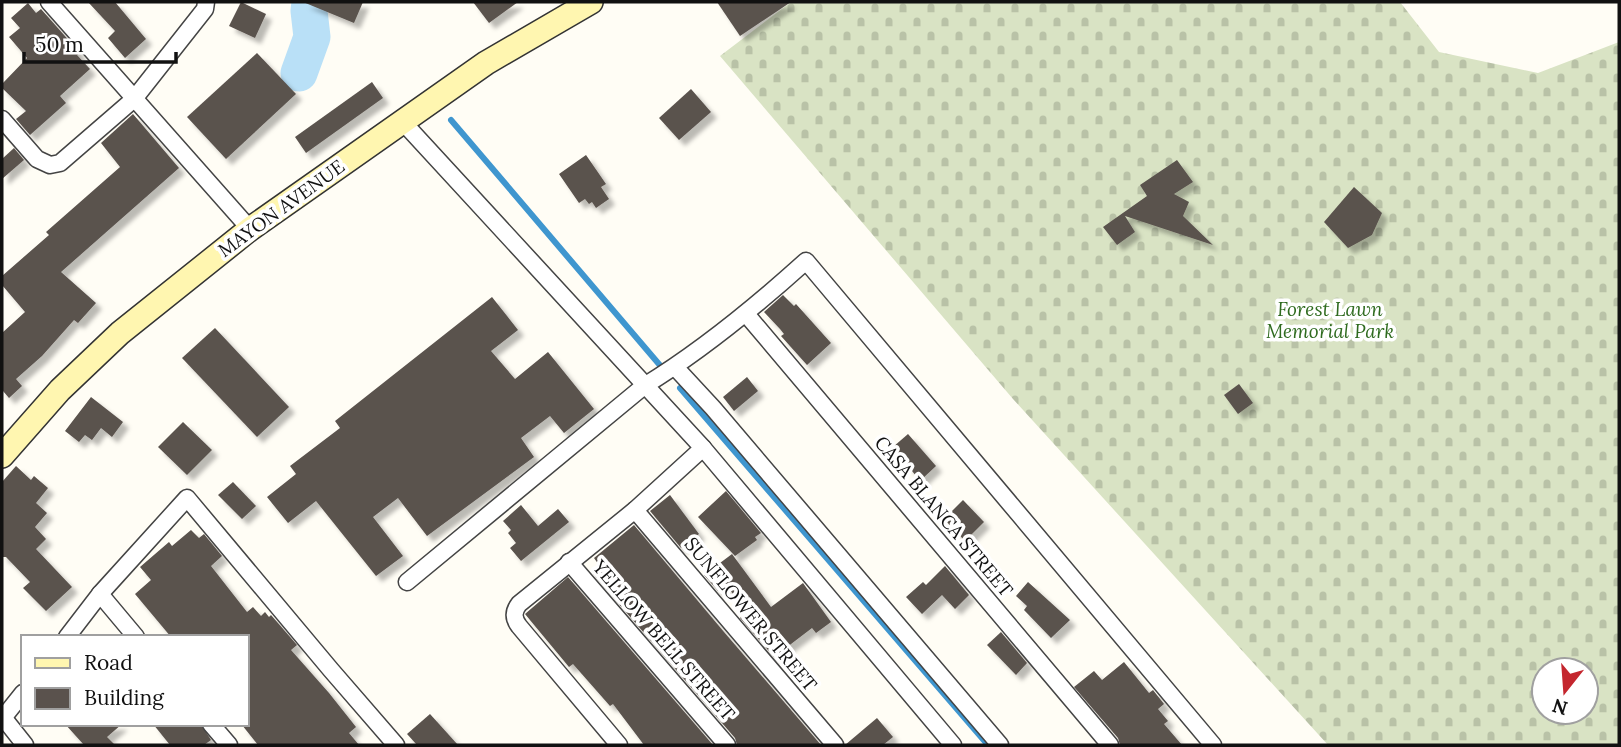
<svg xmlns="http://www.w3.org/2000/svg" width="1621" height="747" font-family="Lora,serif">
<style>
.cemetery{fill:url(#cemetery-stones);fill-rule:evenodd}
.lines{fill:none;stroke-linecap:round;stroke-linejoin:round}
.stream{stroke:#3f96cf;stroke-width:6}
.river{stroke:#b9e0f7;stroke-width:37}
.building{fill:#5a524d;filter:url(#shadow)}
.minor-casing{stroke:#444;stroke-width:19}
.secondary-casing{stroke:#333;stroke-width:26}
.minor{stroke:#fff;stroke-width:16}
.secondary{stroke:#fff6b0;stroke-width:23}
.labels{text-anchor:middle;stroke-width:7;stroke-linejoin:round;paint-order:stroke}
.street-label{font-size:19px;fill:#111;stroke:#fff}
.park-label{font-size:19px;font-style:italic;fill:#2f6b1f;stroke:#fff}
</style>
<defs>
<pattern id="cemetery-stones" width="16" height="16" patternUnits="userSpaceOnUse" patternTransform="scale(1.75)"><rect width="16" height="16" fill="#d9e3c4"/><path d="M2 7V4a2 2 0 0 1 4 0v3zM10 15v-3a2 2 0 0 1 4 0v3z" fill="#b9c2a7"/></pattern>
<filter id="shadow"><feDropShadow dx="6" dy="6" stdDeviation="2" flood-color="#0004"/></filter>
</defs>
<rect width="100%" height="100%" fill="#fffdf5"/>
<!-- cemetery -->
<path class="cemetery" d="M791,2H1400L1439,52L1538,73L1619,42V745H1328L1013,399L720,56ZM1544,670H1586V712H1544Z"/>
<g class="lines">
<!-- stream -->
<g class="stream">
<path d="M451,120L664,370"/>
<path d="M680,388L988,745"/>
</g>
<!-- river -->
<path class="river" d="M299,73L312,37L309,11L310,2"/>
</g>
<!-- building -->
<g class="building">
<path d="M88,2H115L146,39L125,58L108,38L115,31Z"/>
<path d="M241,2L266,14L255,38L229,26Z"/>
<path d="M303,2H363L354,23Z"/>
<path d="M473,2H518L489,23Z"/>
<path d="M717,2H791L740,36Z"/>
<path d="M28,3L36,13L41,9L80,53L77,55L90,69L60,96L66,103L30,135L16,119L26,111L2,88V84L27,58L9,37L20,28L11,18Z"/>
<path d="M257,53L296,94L226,159L187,117Z"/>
<path d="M372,82L383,98L306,153L295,137Z"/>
<path d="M691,89L711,112L679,140L659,118Z"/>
<path d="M133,114L179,168L61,272L96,303L78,323L74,320L42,356L16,379L22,386L9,398L3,391L2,393V333L25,312L2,285V276L49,235L46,232L120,167L101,143Z"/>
<path d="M14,148L24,160L2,179V159Z"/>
<path d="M586,155L606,184L601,187L609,199L596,208L592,202L589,204L585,199L579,203L559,174Z"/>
<path d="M1177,160L1193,182L1174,194L1189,202L1183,216L1213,245L1125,216L1135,232L1117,245L1103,227L1147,196L1140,185Z"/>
<path d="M1354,187L1382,213L1372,235L1348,248L1324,222Z"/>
<path d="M783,295L794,306L796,304L831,343L807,365L781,336L784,334L780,329L764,312Z"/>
<path d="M492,297L518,330L491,351L515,379L548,352L594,409L564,433L550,416L521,438L534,457L427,536L398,498L373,517L403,556L376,576L316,501L288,523L267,497L296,474L290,466L340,428L335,421Z"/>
<path d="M215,328L289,407L257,437L182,358Z"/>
<path d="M747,377L758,391L734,411L723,397Z"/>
<path d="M1239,384L1253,403L1238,414L1224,395Z"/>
<path d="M91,397L123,422L112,437L101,428L92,440L85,435L79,442L65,431Z"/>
<path d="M183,422L212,450L187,475L158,447Z"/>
<path d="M908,434L936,466L920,481L893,447Z"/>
<path d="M16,466L31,480L34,476L48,488L36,503L47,513L35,527L46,539L36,549L72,587L46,611L23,588L30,582L6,557H2V482Z"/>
<path d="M233,482L256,506L242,519L218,495Z"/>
<path d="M726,491L761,533L755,537L757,540L735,556L698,517Z"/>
<path d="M670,495L699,534L681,548L650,511Z"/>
<path d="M963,500L984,522L965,541L944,519Z"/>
<path d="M521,505L538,526L558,509L569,522L521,561L510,548L516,543L508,533L511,530L503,521Z"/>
<path d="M634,525L724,632L821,745H737L735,738L593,574L601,568L594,558Z"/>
<path d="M191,530L199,538L204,534L222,556L211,566L247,612L253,607L261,616L265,612L269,617L271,615L297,645L291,650L329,693L356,727L349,733L359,745H258L242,725L247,724V637H171L135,594L151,580L140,567L169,542L172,546Z"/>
<path d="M732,554L771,607L803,583L831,622L816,633L812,628L774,657L740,618L747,612L726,585L718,591L704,575Z"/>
<path d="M945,566L969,595L955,609L942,595L922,614L906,597L923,582L926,585Z"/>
<path d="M568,577L713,745H644L613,704L610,706L573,664L569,667L525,614Z"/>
<path d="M1028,582L1070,620L1051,638L1024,610L1027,606L1016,596Z"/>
<path d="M1001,632L1027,663L1016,675L987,645Z"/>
<path d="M1124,662L1149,693L1153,690L1164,704L1158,709L1168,721L1164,724L1182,745H1120L1118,738L1074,687L1094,671L1102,680Z"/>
<path d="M430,714L458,745H417L407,734Z"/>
<path d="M877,718L893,737L883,745H845Z"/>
<path d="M65,724H122L107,737L115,745H84Z"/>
<path d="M153,724H201L211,740L204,745H170Z"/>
</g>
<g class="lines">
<defs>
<g id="minor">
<path d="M49,2L250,229"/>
<path d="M2,119L37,159L50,165L60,163L134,99L205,9L206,2"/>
<path d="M402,121L703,448L953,745"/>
<path d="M747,315L1110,745"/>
<path d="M675,367L713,408L1000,745"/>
<path d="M635,510L835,745"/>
<path d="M569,562L727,745"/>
<path d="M407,582L644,386C703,350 755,307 806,261L1213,745"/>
<path d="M100,594L136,637"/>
<path d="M67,637L100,594L187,498L331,670L396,745"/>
<path d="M2,716L25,745"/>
<path d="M3,718L23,693"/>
<path d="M211,724L229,745"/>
<path d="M619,745L519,626C513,618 513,612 519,604L635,510L703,448"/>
</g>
<path id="secondary" d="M2,456L60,390L120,333L250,229L486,63L591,2"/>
</defs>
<!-- minor casing -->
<use href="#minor" class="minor-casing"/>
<!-- secondary casing -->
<use href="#secondary" class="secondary-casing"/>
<!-- minor -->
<use href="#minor" class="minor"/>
<!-- secondary -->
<use href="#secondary" class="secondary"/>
</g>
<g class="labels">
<!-- street labels -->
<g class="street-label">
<text transform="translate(281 208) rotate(-36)" y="7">MAYON AVENUE</text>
<text transform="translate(944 516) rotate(50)" y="7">CASA BLANCA STREET</text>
<text transform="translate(751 614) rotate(50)" y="7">SUNFLOWER STREET</text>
<text transform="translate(664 640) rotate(49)" y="7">YELLOW BELL STREET</text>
</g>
<!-- park labels -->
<g class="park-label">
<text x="1330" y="316">Forest Lawn<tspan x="1330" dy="22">Memorial Park</tspan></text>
</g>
</g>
<!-- border -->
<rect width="1621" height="747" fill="none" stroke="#111111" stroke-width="7"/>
<!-- legend -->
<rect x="21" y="635" width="228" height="91" fill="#ffffff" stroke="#a0a0a0" stroke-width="2"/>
<rect x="35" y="658" width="35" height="10" fill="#fff6b0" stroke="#a0a0a0" stroke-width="2"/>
<text x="84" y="670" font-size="21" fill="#111111">Road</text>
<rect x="35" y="688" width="35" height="21" fill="#5a524d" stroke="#a0a0a0" stroke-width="2"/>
<text x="84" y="705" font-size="21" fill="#111111">Building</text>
<!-- north arrow -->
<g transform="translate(1565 691) rotate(197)"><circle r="33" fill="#ffffff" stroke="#a0a0a0" stroke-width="2"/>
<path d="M0-5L12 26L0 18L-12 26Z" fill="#c4262e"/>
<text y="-10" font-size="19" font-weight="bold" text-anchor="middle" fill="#111111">N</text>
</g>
<!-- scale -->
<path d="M24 52v10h152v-10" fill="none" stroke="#111111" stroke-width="3.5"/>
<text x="35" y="52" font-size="21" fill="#111111" stroke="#ffffff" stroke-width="5" paint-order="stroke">50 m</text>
</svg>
